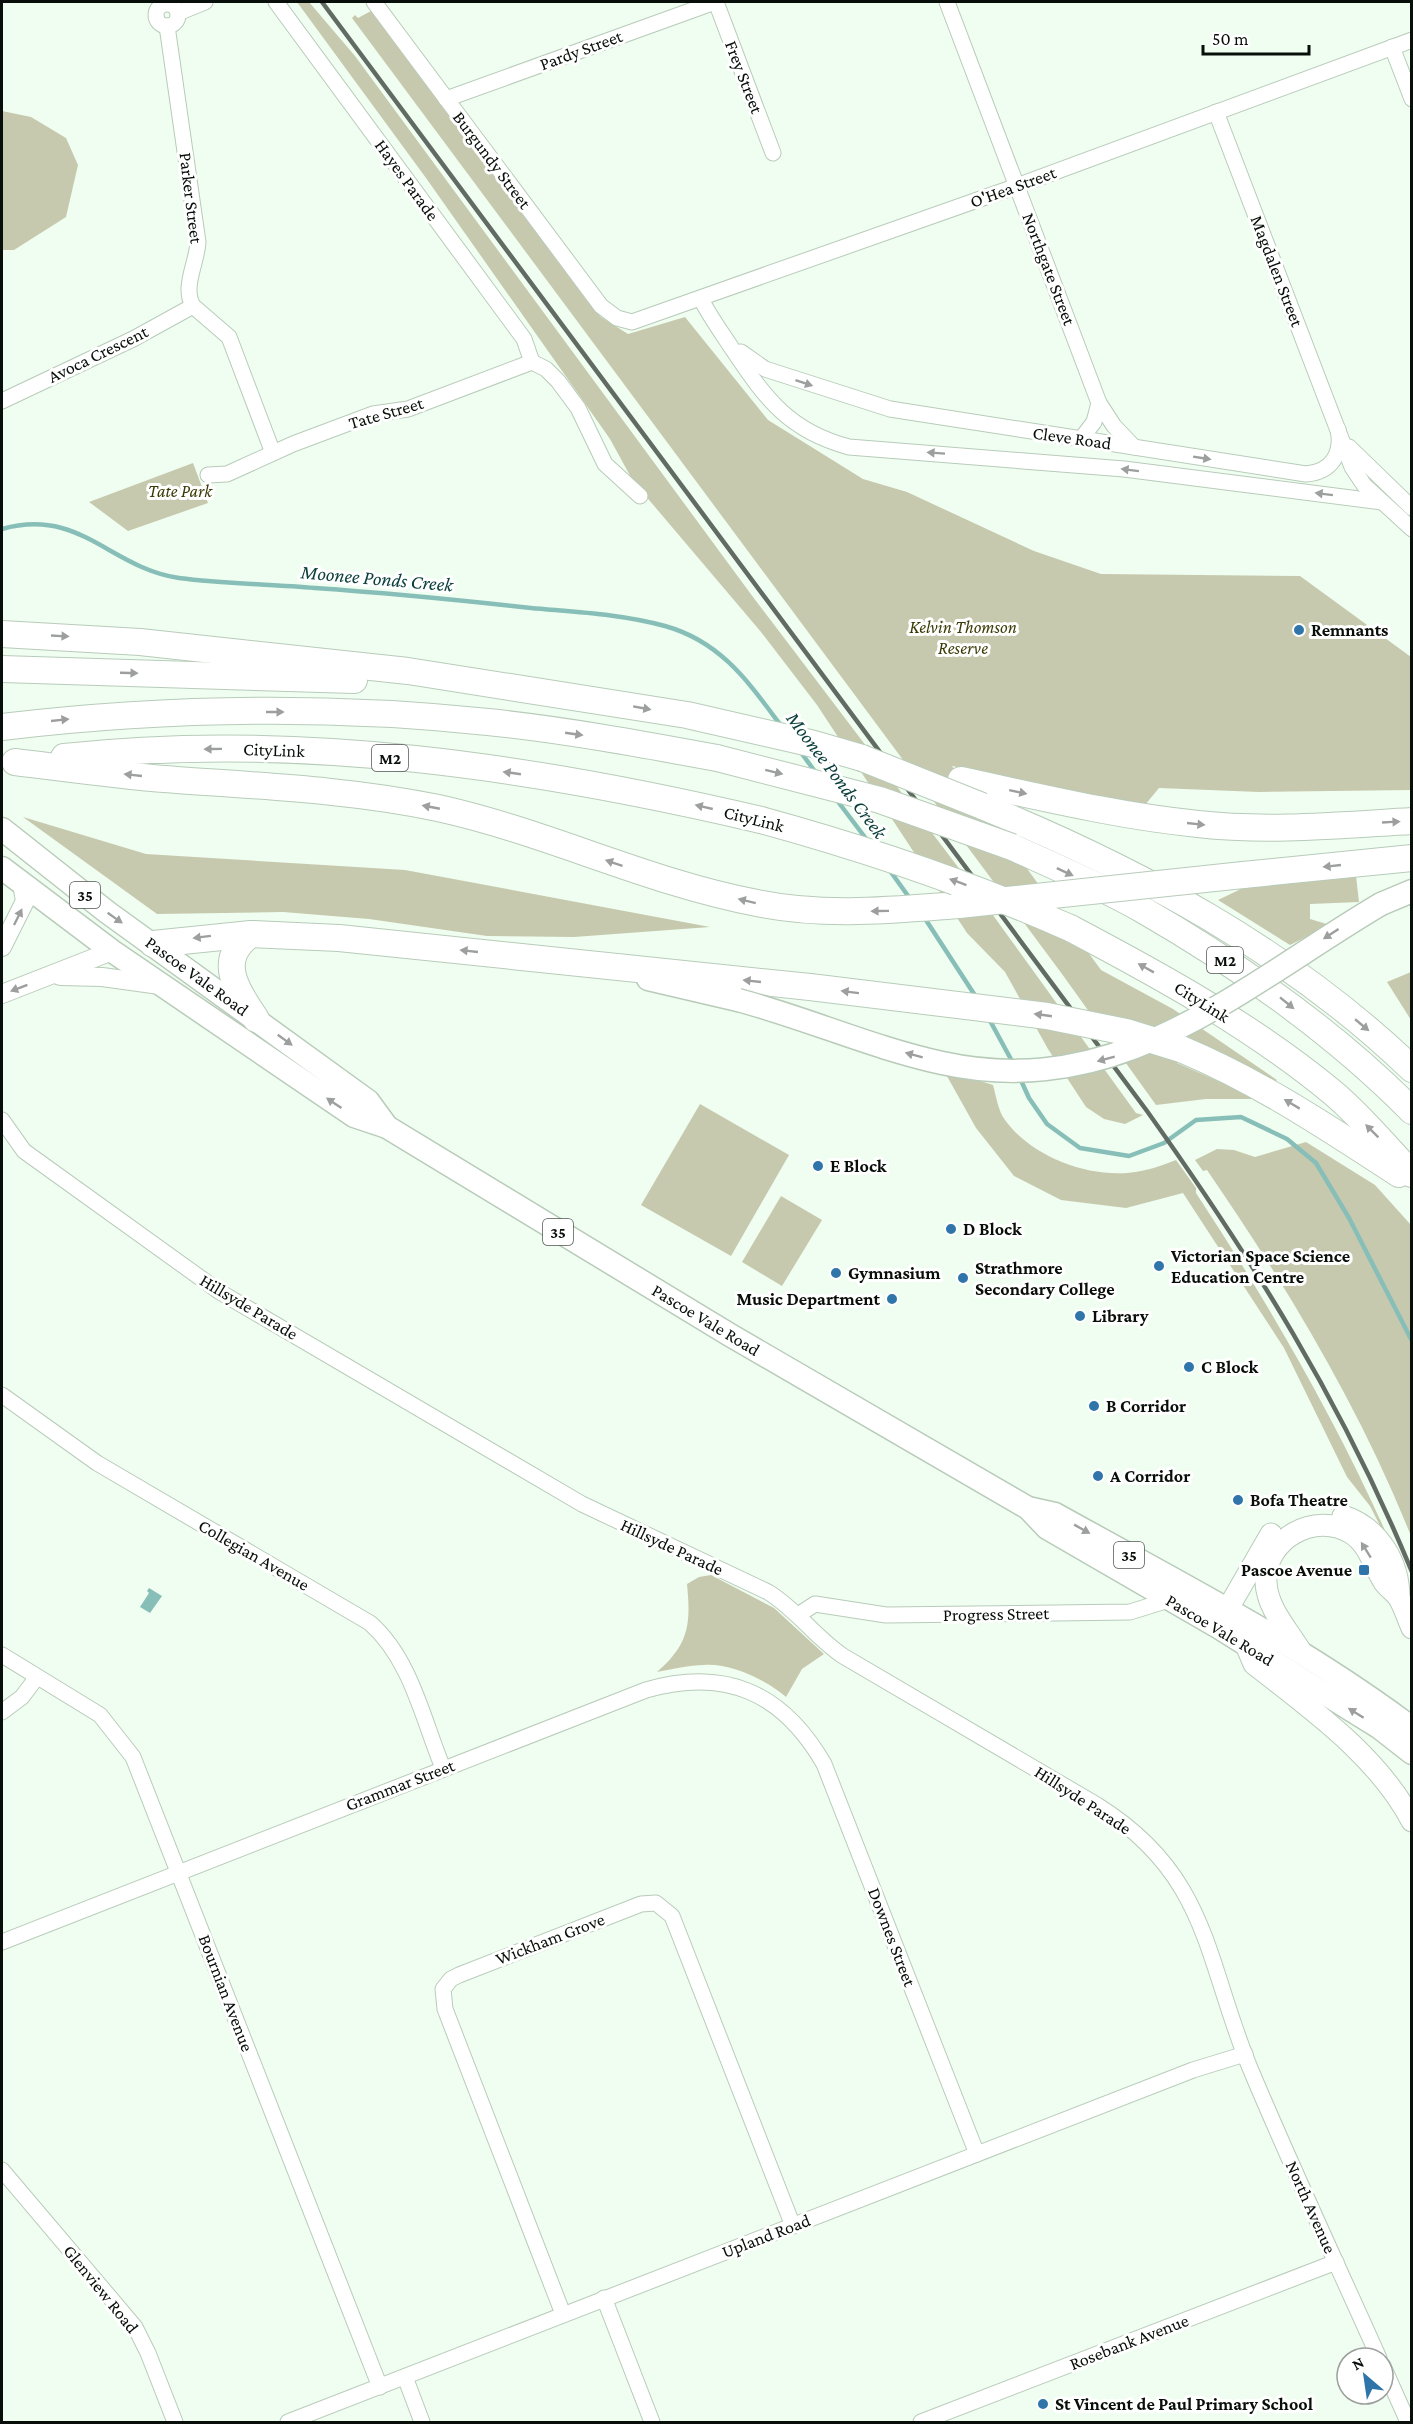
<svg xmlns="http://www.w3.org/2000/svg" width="1413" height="2424" font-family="'Crimson Pro',serif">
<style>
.green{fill:#c7c9ae}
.water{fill:#87bfb8}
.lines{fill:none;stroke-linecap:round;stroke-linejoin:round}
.stream{stroke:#87bfb8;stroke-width:4.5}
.minor-casing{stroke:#b8cbb9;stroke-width:17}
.tertiary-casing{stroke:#b8cbb9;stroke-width:20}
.secondary-casing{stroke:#b8cbb9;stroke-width:23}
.primary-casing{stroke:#b8cbb9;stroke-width:25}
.motorway-casing{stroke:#b8cbb9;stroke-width:28}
.minor{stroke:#fff;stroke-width:15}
.tertiary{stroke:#fff;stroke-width:18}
.secondary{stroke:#fff;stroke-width:21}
.primary{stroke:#fff;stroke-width:22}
.motorway{stroke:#fff;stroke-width:26}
.rail{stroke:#626b63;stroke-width:4.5}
.primary-bridge-casing{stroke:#b8cbb9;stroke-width:25;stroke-linecap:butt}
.motorway-bridge-casing{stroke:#b8cbb9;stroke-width:28;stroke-linecap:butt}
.primary-bridge{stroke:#fff;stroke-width:22}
.motorway-bridge{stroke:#fff;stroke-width:26}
.oneway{fill:#9c9f9d}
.poi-dot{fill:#2f75aa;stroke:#fff;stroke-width:2}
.labels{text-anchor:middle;stroke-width:6;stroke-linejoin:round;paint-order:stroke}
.shield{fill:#fff;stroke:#525653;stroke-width:1.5}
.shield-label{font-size:16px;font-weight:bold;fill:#080e09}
.street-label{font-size:18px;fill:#080e09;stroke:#fff}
.park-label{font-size:18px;font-style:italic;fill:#3b3a04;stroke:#fff}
.poi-label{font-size:18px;font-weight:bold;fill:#080e09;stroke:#fff;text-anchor:start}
.water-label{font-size:20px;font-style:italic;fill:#0c403c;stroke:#fff}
</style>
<rect width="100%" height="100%" fill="#effef0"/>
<!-- green -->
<g class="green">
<path d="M297,2H309L355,56L753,597L961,871L1136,1113L1143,1115L1125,1124L1104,1119L1086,1107L1048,1049L1005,972L967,933L817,705L761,632L633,481L610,439L426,178Z"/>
<path d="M371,11L588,302L601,317L628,334L685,317L768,420L863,479L907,492L1034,551L1101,574L1300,576L1411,657V790L1259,792L1159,788L1145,805L952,766L1101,970L1173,1009L1277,1080L1274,1083L1183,1044L1177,1063L1259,1099H1206L1156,1105L1062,974L352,18L355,15L358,18Z"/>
<path d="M2,111L31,117L66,138L78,165L66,217L14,250H2Z"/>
<path d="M193,463L208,503L128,531L89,502Z"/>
<path d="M23,817L146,854L405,870L710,927L574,937L487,936L369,919L283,912L157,914Z"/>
<path d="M1356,876L1359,902L1310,904V919L1330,925L1290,945L1218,900L1245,887Z"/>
<path d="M1411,972V1020L1387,982Z"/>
<path d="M943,1069L993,1085C996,1095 998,1111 1005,1120C1032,1158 1094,1181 1141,1171C1153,1169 1165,1164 1176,1160L1196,1188V1193C1274,1312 1345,1435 1401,1567L1370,1506L1347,1477L1284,1348L1183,1193L1126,1208L1061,1200L1014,1176L976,1128Z"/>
<path d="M700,1104L789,1155L731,1256L641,1205Z"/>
<path d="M1306,1142L1375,1185L1411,1225V1536C1359,1406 1286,1285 1207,1170L1203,1171L1195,1160L1217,1149L1234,1150L1255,1157Z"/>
<path d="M781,1196L822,1220L782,1286L742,1262Z"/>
<path d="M711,1575L774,1608L824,1654L802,1669L786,1697C767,1680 730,1663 704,1665C689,1665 673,1669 657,1672C689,1644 691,1624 687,1584L699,1577Z"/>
</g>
<!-- water -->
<path class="water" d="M149,1588L162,1596L150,1613L140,1607L149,1593L147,1591Z"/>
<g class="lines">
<!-- stream -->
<g class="stream">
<path d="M2,529C80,507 110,568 179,578C224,584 270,584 315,588C387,593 459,600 531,608C575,612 622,614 665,626C722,642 749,683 782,727"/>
<path d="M800,751L816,773"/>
<path d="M836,799L867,840"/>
<path d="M888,868L911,900"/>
<path d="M924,917L976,997"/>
<path d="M988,1017L1013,1063"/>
<path d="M1019,1076L1029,1098L1047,1124L1080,1148L1129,1156L1164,1143L1196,1120L1241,1117L1287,1139L1316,1163L1349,1218L1412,1341"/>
</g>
<defs>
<g id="minor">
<path d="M276,2L524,339L532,362"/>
<path d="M374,2L601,306L617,318L632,322L1017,186L1412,40"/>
<path d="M716,2L773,153"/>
<path d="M947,2L1099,403L1114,426L1134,447"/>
<circle cx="167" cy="15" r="11"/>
<path d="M178,13L205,2"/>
<path d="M167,26L198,242C197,263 182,287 193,306L229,337L273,453"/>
<path d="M1392,47L1412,99"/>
<path d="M446,99L715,2"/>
<path d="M1216,112L1352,467L1364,485L1412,529"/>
<path d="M701,299C710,317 722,333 733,350C766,399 789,431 849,447L1124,469L1382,502"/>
<path d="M741,352L765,369L890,409L1306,474C1332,472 1343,453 1338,429"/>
<path d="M532,362L546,369L558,381L578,408L605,464L640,496"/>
<path d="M2,401L133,339L193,306"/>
<path d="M1081,439L1094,422L1099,403"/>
<path d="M1349,447L1412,508"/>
<path d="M208,475L227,474L293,444L373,414L408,409L532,362"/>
<path d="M2,1120L24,1151L220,1292L582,1504L768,1592C796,1609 815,1637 843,1656L1097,1805C1209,1875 1205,1959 1250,2068C1291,2166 1336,2262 1379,2358"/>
<path d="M2,1395L97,1463L370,1623C411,1659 423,1720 443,1768"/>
<path d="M798,1615L815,1604L886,1615L1130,1612L1175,1598"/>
<path d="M2,1655L100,1715L133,1757L380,2387"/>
<path d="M2,1712L22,1697L37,1677"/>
<path d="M2,1942L646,1690C726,1667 783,1693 824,1764L977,2154"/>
<path d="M2,2170L135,2327L148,2353L175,2422"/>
<path d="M604,2298L652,2422"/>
<path d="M563,2314L445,2009L443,1989L451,1979L459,1975L641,1904L656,1903L672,1916L793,2226"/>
<path d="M1383,2366L1408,2422"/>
<path d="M405,2377L422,2422"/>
<path d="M288,2422L1193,2070L1245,2054"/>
<path d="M921,2422L1336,2262"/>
</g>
<g id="tertiary">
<path d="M2,947L25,901L22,884"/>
<path d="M60,976L102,977L160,985"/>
<path d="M2,994L112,951"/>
</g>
<g id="secondary">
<path d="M1343,1516C1379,1528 1399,1562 1399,1598"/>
<path d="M1219,1624L1271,1534"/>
<path d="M1246,1645L1254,1664C1311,1709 1377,1755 1412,1821"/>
<path d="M1300,1650C1287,1629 1267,1608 1266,1582C1264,1539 1315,1511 1351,1533C1369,1544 1373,1565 1384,1582C1388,1588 1395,1592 1399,1598C1404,1607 1408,1619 1412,1628"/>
</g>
<g id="primary">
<path d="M2,829L107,912L368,1101L387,1127"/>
<path d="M2,868L112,951L354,1116L387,1127L730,1335L1028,1508L1055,1514C1177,1582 1300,1644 1412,1728"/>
<path d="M1381,904L1412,891"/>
<path d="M648,979L738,1000"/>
<path d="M1028,1508L1047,1528L1218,1627L1380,1728L1412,1753"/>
</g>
<g id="motorway">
<path d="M2,634L140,642L408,671L687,715L814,744L862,758"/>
<path d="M2,669L354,680"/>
<path d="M2,727C162,708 327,705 488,722C565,730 641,744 717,758"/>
<path d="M64,757C296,731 535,767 761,820"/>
<path d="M15,762C65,768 115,775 164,779C256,786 347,789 438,808C547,832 647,882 757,903C824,917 892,910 959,905"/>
<path d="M961,780C1040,797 1118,816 1198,824C1269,832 1341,825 1412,821"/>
<path d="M982,806C1138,870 1289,951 1412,1069"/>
<path d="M1012,847C1056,867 1101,886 1143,910C1240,966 1333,1031 1412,1111"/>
<path d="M1243,875L1412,858"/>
<path d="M1070,928C1161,976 1252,1026 1332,1092C1361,1116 1386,1147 1412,1174"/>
<path d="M251,934C215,960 237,990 256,1019"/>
<path d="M153,944L251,934L339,938L810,987"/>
<path d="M1181,1049C1260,1082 1328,1128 1399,1174"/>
</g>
</defs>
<!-- minor casing -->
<use href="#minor" class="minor-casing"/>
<!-- tertiary casing -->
<use href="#tertiary" class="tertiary-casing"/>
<!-- secondary casing -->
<use href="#secondary" class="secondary-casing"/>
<!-- primary casing -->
<use href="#primary" class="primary-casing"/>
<!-- motorway casing -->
<use href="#motorway" class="motorway-casing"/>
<!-- minor -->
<use href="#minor" class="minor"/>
<!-- tertiary -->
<use href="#tertiary" class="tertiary"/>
<!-- secondary -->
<use href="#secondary" class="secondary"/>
<!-- primary -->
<use href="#primary" class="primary"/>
<!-- motorway -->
<use href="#motorway" class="motorway"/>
<!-- rail -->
<path class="rail" d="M322,2L1147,1111C1253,1260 1342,1402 1412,1572"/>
<defs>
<path id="primary-bridge" d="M738,1000C806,1018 873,1048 942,1063C1120,1102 1239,988 1381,904"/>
<g id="motorway-bridge">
<path d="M717,758L880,800L1012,847"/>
<path d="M862,758L982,806"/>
<path d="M761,820C867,849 970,884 1070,928"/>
<path d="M959,905L1243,875"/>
<path d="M810,987L1047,1016L1126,1032L1181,1049"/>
</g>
</defs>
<!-- primary-bridge casing -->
<use href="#primary-bridge" class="primary-bridge-casing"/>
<!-- motorway-bridge casing -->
<use href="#motorway-bridge" class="motorway-bridge-casing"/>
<!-- primary-bridge -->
<use href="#primary-bridge" class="primary-bridge"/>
<!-- motorway-bridge -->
<use href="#motorway-bridge" class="motorway-bridge"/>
</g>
<!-- one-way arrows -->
<defs><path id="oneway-solid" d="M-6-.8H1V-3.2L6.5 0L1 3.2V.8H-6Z" transform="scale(1.5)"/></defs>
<g class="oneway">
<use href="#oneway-solid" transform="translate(804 383) rotate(18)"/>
<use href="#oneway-solid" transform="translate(936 453) rotate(-176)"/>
<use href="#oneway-solid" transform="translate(1202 458) rotate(9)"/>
<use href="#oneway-solid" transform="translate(1130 470) rotate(-173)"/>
<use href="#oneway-solid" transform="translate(1324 494) rotate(-173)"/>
<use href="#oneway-solid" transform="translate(60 636) rotate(3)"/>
<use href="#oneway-solid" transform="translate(129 673) rotate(2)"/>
<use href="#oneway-solid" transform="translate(642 708) rotate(10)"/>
<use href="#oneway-solid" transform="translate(275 712)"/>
<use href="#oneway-solid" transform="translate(60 720) rotate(-6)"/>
<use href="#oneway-solid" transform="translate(574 734) rotate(8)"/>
<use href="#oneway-solid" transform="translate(213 749) rotate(179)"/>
<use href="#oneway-solid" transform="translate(774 772) rotate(14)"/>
<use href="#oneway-solid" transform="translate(512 773) rotate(-172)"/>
<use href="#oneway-solid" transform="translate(133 775) rotate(-174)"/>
<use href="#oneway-solid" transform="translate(1018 792) rotate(12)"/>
<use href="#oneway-solid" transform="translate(431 807) rotate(-169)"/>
<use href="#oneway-solid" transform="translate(704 807) rotate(-167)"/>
<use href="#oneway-solid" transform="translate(1391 822) rotate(-3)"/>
<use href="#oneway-solid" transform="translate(1196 824) rotate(6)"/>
<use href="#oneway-solid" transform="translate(614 863) rotate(-161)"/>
<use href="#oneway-solid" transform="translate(1332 866) rotate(174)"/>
<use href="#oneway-solid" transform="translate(1065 872) rotate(25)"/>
<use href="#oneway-solid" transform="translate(958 882) rotate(-160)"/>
<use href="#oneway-solid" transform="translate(747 901) rotate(-166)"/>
<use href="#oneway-solid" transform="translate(880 911) rotate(179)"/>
<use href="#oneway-solid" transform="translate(18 917) rotate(-64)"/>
<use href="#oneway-solid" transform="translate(115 918) rotate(35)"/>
<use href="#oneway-solid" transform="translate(1331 934) rotate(147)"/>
<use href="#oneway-solid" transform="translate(202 937) rotate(173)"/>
<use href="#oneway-solid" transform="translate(469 951) rotate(-174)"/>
<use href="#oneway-solid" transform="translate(1146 968) rotate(-151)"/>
<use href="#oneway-solid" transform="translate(752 981) rotate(-174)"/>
<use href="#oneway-solid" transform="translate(19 988) rotate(159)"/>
<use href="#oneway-solid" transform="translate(850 992) rotate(-173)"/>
<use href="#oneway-solid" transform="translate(1287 1003) rotate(39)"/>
<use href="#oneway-solid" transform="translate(1043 1015) rotate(-172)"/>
<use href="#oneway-solid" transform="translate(1362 1025) rotate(40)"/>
<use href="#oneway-solid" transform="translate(285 1040) rotate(36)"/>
<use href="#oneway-solid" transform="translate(914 1055) rotate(-165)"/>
<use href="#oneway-solid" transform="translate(1106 1059) rotate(165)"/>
<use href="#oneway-solid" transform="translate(334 1103) rotate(-146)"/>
<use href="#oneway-solid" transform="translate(1292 1104) rotate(-149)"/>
<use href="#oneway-solid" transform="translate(1372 1131) rotate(-135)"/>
<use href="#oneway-solid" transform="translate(1082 1529) rotate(29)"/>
<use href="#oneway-solid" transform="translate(1366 1550) rotate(-122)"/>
<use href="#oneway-solid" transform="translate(1356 1713) rotate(-148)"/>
</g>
<!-- markers -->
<g class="poi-dot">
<circle cx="1299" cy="630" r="6"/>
<circle cx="818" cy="1166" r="6"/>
<circle cx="951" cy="1229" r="6"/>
<circle cx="1159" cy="1266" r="6"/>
<circle cx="836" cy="1273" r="6"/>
<circle cx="963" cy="1278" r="6"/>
<circle cx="892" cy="1299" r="6"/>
<circle cx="1080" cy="1316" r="6"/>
<circle cx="1189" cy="1367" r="6"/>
<circle cx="1094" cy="1406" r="6"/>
<circle cx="1098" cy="1476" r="6"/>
<circle cx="1238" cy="1500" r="6"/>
<rect x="1358" y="1564" width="12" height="12" rx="3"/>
<circle cx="1043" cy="2404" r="6"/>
</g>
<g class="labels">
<!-- shield labels -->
<g class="shield">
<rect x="372" y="745" width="36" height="26" rx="4.5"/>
<rect x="70" y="882" width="30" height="26" rx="4.5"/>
<rect x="1207" y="947" width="36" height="26" rx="4.5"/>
<rect x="543" y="1219" width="30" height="26" rx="4.5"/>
<rect x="1114" y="1542" width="30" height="26" rx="4.5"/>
</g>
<g class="shield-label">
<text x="390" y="764">M2</text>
<text x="85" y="901">35</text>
<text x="1225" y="966">M2</text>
<text x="558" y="1238">35</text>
<text x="1129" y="1561">35</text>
</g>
<!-- street labels -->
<g class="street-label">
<text transform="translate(581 50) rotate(-20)" y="6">Pardy Street</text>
<text transform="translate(744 77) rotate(69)" y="6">Frey Street</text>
<text transform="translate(492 160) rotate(53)" y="6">Burgundy Street</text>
<text transform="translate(407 180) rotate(54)" y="6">Hayes Parade</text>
<text transform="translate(1013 187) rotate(-20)" y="6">O'Hea Street</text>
<text transform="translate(191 198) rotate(83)" y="6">Parker Street</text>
<text transform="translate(1049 269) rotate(69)" y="6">Northgate Street</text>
<text transform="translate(1277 271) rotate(69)" y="6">Magdalen Street</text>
<text transform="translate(98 354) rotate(-26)" y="6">Avoca Crescent</text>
<text transform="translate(386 413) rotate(-16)" y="6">Tate Street</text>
<text transform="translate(1072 438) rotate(8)" y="6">Cleve Road</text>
<text transform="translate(274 750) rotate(2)" y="6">CityLink</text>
<text transform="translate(754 819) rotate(14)" y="6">CityLink</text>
<text transform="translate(197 976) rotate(36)" y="6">Pascoe Vale Road</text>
<text transform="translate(1202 1002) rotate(32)" y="6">CityLink</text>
<text transform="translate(249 1307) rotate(31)" y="6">Hillsyde Parade</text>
<text transform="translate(706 1320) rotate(31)" y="6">Pascoe Vale Road</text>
<text transform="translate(672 1547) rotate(25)" y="6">Hillsyde Parade</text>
<text transform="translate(254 1555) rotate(30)" y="6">Collegian Avenue</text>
<text transform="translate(996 1614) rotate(-1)" y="6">Progress Street</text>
<text transform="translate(1220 1630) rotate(31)" y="6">Pascoe Vale Road</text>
<text transform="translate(400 1785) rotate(-21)" y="6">Grammar Street</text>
<text transform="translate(1083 1800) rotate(33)" y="6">Hillsyde Parade</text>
<text transform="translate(892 1937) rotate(69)" y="6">Downes Street</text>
<text transform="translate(550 1939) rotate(-21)" y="6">Wickham Grove</text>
<text transform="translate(226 1993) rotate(69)" y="6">Bournian Avenue</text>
<text transform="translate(1311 2207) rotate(66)" y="6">North Avenue</text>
<text transform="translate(766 2236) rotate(-21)" y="6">Upland Road</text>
<text transform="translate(101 2289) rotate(51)" y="6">Glenview Road</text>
<text transform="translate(1129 2342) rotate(-21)" y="6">Rosebank Avenue</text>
</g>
<!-- park labels -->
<g class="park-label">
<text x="180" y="497">Tate Park</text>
<text x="963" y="633">Kelvin Thomson<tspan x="963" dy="21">Reserve</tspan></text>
</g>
<!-- poi labels -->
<g class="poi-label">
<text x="1311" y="636">Remnants</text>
<text x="830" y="1172">E Block</text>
<text x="963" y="1235">D Block</text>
<text x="1171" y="1262">Victorian Space Science<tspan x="1171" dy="21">Education Centre</tspan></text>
<text x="975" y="1274">Strathmore<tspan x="975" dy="21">Secondary College</tspan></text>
<text x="848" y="1279">Gymnasium</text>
<text x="880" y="1305" text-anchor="end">Music Department</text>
<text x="1092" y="1322">Library</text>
<text x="1201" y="1373">C Block</text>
<text x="1106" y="1412">B Corridor</text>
<text x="1110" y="1482">A Corridor</text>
<text x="1250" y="1506">Bofa Theatre</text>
<text x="1352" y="1576" text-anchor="end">Pascoe Avenue</text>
<text x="1055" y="2410">St Vincent de Paul Primary School</text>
</g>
<!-- water labels -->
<g class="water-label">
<text transform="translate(377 578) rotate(5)" y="7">Moonee Ponds Creek</text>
<text transform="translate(837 775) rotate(53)" y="7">Moonee Ponds Creek</text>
</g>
</g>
<!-- border -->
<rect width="1413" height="2424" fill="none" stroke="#080e09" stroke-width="6"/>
<!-- north arrow -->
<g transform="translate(1365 2376) rotate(331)"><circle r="28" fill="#ffffff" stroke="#9c9f9d" stroke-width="1.5"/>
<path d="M0-4.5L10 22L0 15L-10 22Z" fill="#2f75aa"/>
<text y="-9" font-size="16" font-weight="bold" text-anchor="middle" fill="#080e09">N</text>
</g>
<!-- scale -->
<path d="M1203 45v9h106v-9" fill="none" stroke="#080e09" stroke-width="3"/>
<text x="1212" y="45" font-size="18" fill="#080e09" stroke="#ffffff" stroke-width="4.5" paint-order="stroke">50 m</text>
</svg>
